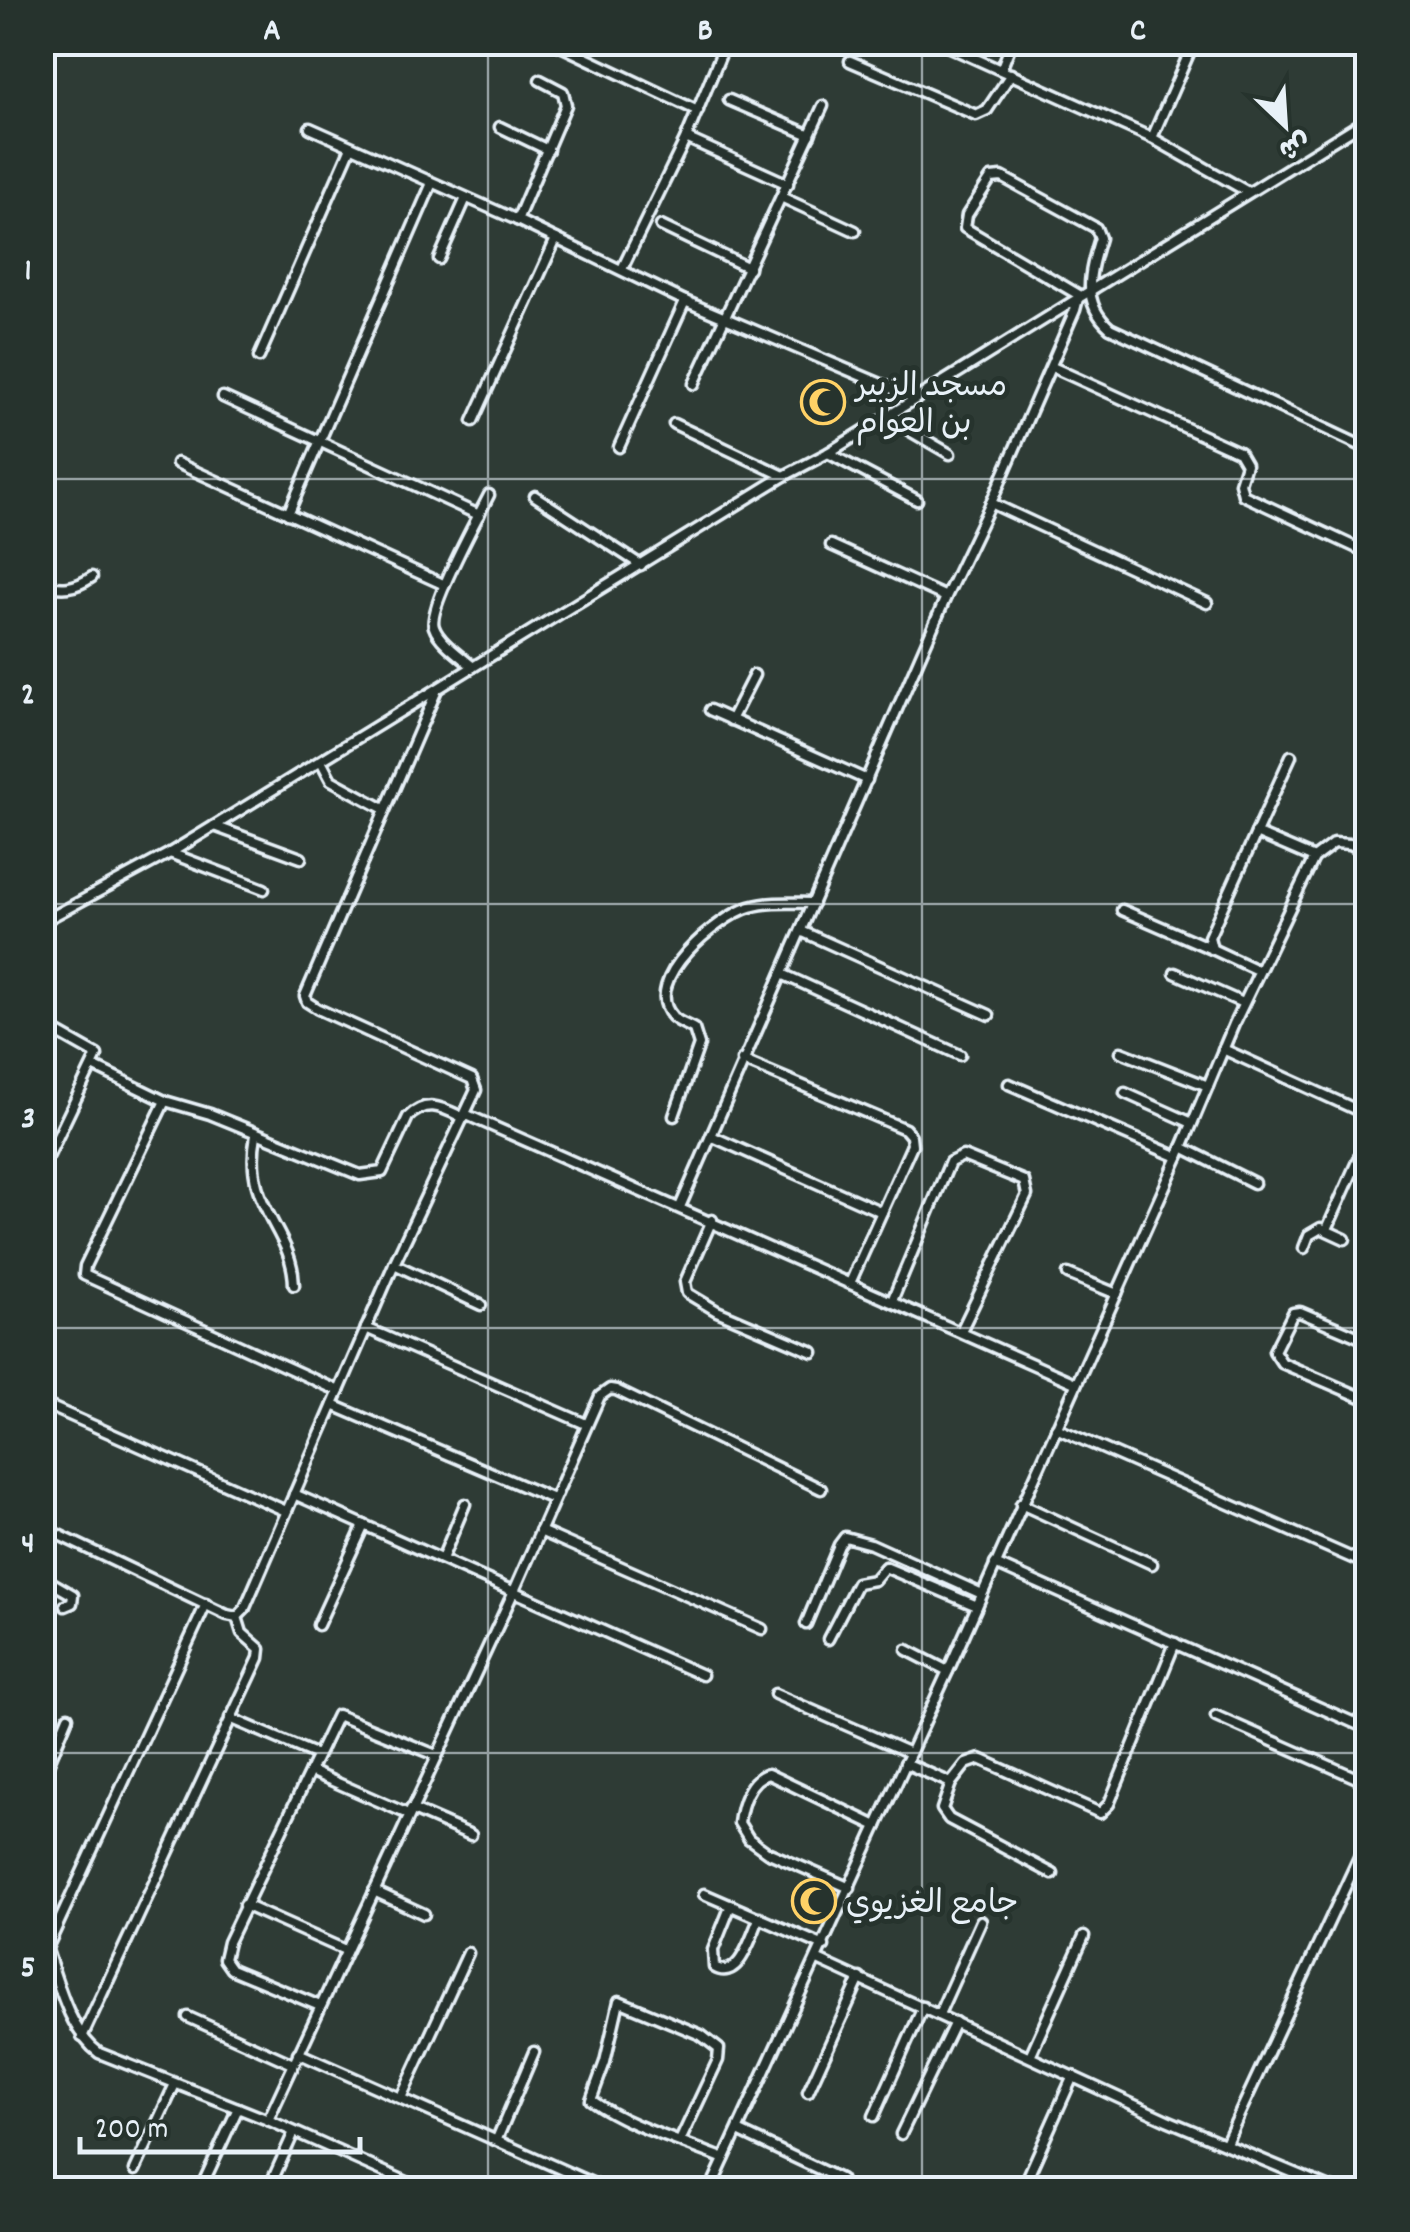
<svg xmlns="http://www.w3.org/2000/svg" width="1410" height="2232" font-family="Dekko,'Playpen Sans Arabic',sans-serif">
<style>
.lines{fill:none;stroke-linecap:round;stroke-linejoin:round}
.street-casing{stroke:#e8f1f8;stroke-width:15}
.street{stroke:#26332d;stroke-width:8}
.grid{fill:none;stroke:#e8f1f8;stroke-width:2.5;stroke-opacity:0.55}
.labels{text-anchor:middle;stroke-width:10;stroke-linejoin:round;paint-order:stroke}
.poi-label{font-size:32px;fill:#e8f1f8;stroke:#26332d;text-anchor:start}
.neatline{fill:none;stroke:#e8f1f8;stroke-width:4}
.grid-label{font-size:32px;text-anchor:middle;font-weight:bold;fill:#e8f1f8}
</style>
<rect width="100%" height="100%" fill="#2e3b35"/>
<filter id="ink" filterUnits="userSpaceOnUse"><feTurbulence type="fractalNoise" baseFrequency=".01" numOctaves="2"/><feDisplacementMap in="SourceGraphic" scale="20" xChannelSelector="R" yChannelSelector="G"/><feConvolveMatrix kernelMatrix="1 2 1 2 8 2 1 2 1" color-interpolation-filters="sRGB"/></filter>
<g filter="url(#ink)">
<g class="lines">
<defs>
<g id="street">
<path d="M552,42L698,111"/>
<path d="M938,42L1152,138L1248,192"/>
<path d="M850,61L976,115L987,110L1011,74"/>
<path d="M1001,70L1012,42"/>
<path d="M729,100L810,135"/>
<path d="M500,127L548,150"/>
<path d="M310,128L517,220L685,301L914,398"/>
<path d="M686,138L788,184"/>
<path d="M1152,138L1194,42"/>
<path d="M781,197L855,231"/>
<path d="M517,220L566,105L563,92L540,80"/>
<path d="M661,226L749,268"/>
<path d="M439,259L466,198"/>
<path d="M622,269L686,138L726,42"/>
<path d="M259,357L351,147"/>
<path d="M1052,367L1239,452L1246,464L1240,483L1243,495L1368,553"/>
<path d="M694,384L823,106"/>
<path d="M223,397L479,515"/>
<path d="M886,417L950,454"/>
<path d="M473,421L556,239"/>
<path d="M674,424L784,476"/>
<path d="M619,447L685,301"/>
<path d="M828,453L917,500"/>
<path d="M177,463L445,585"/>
<path d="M535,496L641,565"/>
<path d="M991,503L1207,603"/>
<path d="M288,514L432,183"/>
<path d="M831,545L946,597"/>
<path d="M42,583C61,591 76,588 92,577"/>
<path d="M473,667C462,657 439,642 434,627C427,609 478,517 489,495"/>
<path d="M710,710L867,780"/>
<path d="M731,720L754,675"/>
<path d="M321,761L331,780L384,809"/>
<path d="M214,826L301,858"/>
<path d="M1256,833L1314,858"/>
<path d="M170,853L264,889"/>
<path d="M1122,910L1212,949"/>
<path d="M42,922L170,853L784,476L828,453L1368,119"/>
<path d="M801,931L989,1015"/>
<path d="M1259,971L1212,949L1209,937L1291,756"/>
<path d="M1175,973L1243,1003"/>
<path d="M782,974L960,1055"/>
<path d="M42,1024L97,1055L48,1157"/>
<path d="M1223,1049L1368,1115"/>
<path d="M1121,1052L1208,1086"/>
<path d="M742,1060L905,1129L911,1136L912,1145L850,1283"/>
<path d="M93,1066L165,1101L210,1114L360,1175L382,1172L408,1117C427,1098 443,1108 464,1118"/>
<path d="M1009,1084L1178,1157"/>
<path d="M1125,1093L1192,1123"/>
<path d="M165,1101L85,1266L84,1275L339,1391"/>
<path d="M467,1115L1075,1383"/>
<path d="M674,1116L699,1045L694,1029C687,1025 678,1022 673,1017C639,981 719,916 750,907C770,901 793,903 813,903"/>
<path d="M256,1135C242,1208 293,1228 294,1285"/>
<path d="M711,1136L882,1212"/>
<path d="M1182,1147L1254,1183"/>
<path d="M680,1207L946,597L991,503L1075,310L1079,295L965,228L967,215L991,178L1002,177L1096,228L1100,238C1090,271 1080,302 1110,328L1368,449"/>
<path d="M712,1220L685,1282L687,1293L717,1311L813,1352"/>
<path d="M1327,1229L1368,1137"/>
<path d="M1304,1248L1309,1235L1321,1228L1345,1239"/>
<path d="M394,1264L481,1305"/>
<path d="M1068,1274L1117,1294"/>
<path d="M892,1301L950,1162L963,1156L1024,1181L1027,1195L961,1331"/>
<path d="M366,1328L586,1424"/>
<path d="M1368,1341L1300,1312L1293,1313L1274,1351L1282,1363L1368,1400"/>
<path d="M42,1403L286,1511"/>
<path d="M333,1405L553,1499"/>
<path d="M1056,1428L1368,1565"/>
<path d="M294,1494L702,1675"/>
<path d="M1021,1504L1152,1564"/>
<path d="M42,1527L227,1615L237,1617L244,1610L394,1264L476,1090L472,1079L318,1009L307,1002L305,996L436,692"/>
<path d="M540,1531L762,1629"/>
<path d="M442,1559L465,1504"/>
<path d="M995,1564L1368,1729"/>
<path d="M42,1577L73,1595L72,1603L65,1606"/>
<path d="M806,1624L839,1545L845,1537L871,1544L982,1594"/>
<path d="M318,1625L364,1525"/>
<path d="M828,1639L857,1583L874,1580L885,1567L977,1606"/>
<path d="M907,1650L948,1671"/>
<path d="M775,1694L910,1753"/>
<path d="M1216,1716L1368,1783"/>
<path d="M230,1718L317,1755"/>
<path d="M905,1763L951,1783L942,1809L949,1819L1053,1874"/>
<path d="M310,1771L408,1814"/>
<path d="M42,1779L68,1717"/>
<path d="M951,1783L966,1764L980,1759L1100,1813L1109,1804L1175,1643"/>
<path d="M411,1809L471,1835"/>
<path d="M850,1888L767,1852L749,1839L739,1823C741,1805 749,1778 768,1774L877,1826"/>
<path d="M374,1891L424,1914"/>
<path d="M704,1894L824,1946"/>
<path d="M244,1905L345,1950"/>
<path d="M731,1905L713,1950L714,1967C740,1983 751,1935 760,1917"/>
<path d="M42,1936C56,1973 66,2028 99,2053L268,2120"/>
<path d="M47,1948L206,1604"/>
<path d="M818,1960L1167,2120L1335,2190"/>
<path d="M320,2006L231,1969L224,1959L228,1942L337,1715L436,1755"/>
<path d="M939,2014L981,1921"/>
<path d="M188,2017L293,2064"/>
<path d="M82,2037L259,1658L260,1649L242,1633L237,1617"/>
<path d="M298,2053L608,2190"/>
<path d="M1030,2056L1084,1936"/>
<path d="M808,2092L860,1978"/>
<path d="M401,2098L468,1953"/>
<path d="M874,2116L923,2007"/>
<path d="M738,2131L840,2179L844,2190"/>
<path d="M901,2134L955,2022"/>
<path d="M497,2139L534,2052"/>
<path d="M680,2141L718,2060L719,2049L701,2035L619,2001L605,2062L591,2100C629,2127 681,2141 724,2159"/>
<path d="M1226,2143L1368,1838"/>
<path d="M135,2170L175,2084"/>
<path d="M200,2190L238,2108"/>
<path d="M268,2190L294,2132"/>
<path d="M425,2190L268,2120L514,1591L600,1396L610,1389L616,1390L821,1489"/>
<path d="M710,2190L948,1671L1178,1157L1234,1024L1314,858L1334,843L1350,844L1368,853"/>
<path d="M1022,2190L1073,2076"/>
</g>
</defs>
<!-- street casing -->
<use href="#street" class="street-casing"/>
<!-- street -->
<use href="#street" class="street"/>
</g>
</g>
<!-- grid -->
<path class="grid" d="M488,42V2190M922,42V2190M42,479H1368M42,904H1368M42,1328H1368M42,1753H1368"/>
<!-- icons -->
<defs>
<symbol id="mosque-ring" viewBox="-11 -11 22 22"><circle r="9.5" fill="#26332d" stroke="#ffd166" stroke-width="1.5"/><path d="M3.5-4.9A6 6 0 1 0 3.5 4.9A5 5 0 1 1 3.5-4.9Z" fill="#ffd166"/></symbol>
</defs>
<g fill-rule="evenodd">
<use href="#mosque-ring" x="798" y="377" width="50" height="50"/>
<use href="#mosque-ring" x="789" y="1876" width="50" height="50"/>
</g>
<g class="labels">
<!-- poi labels -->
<g class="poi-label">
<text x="856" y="395">مسجد الزبير<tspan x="856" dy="37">بن العوام</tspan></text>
<text x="846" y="1912">جامع الغزيوي</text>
</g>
</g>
<!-- margin -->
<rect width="1410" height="2232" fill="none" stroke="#26332d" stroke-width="110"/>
<!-- north arrow -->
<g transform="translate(1285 125) rotate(155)" stroke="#26332d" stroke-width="8" paint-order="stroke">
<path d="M0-8L18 38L0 25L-18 38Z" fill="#e8f1f8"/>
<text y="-15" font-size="28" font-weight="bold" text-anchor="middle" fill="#e8f1f8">ش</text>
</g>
<!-- scale -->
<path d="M80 2137v15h280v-15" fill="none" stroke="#e8f1f8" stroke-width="5"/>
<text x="95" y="2137" font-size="30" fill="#e8f1f8" stroke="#26332d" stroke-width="8" paint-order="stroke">200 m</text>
<rect x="55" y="55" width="1300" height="2122" class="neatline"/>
<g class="grid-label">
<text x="272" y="39">A</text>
<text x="705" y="39">B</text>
<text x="1138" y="39">C</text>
<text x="28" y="279">1</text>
<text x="28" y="703">2</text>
<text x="28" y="1127">3</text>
<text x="28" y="1552">4</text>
<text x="28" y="1976">5</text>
</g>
</svg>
